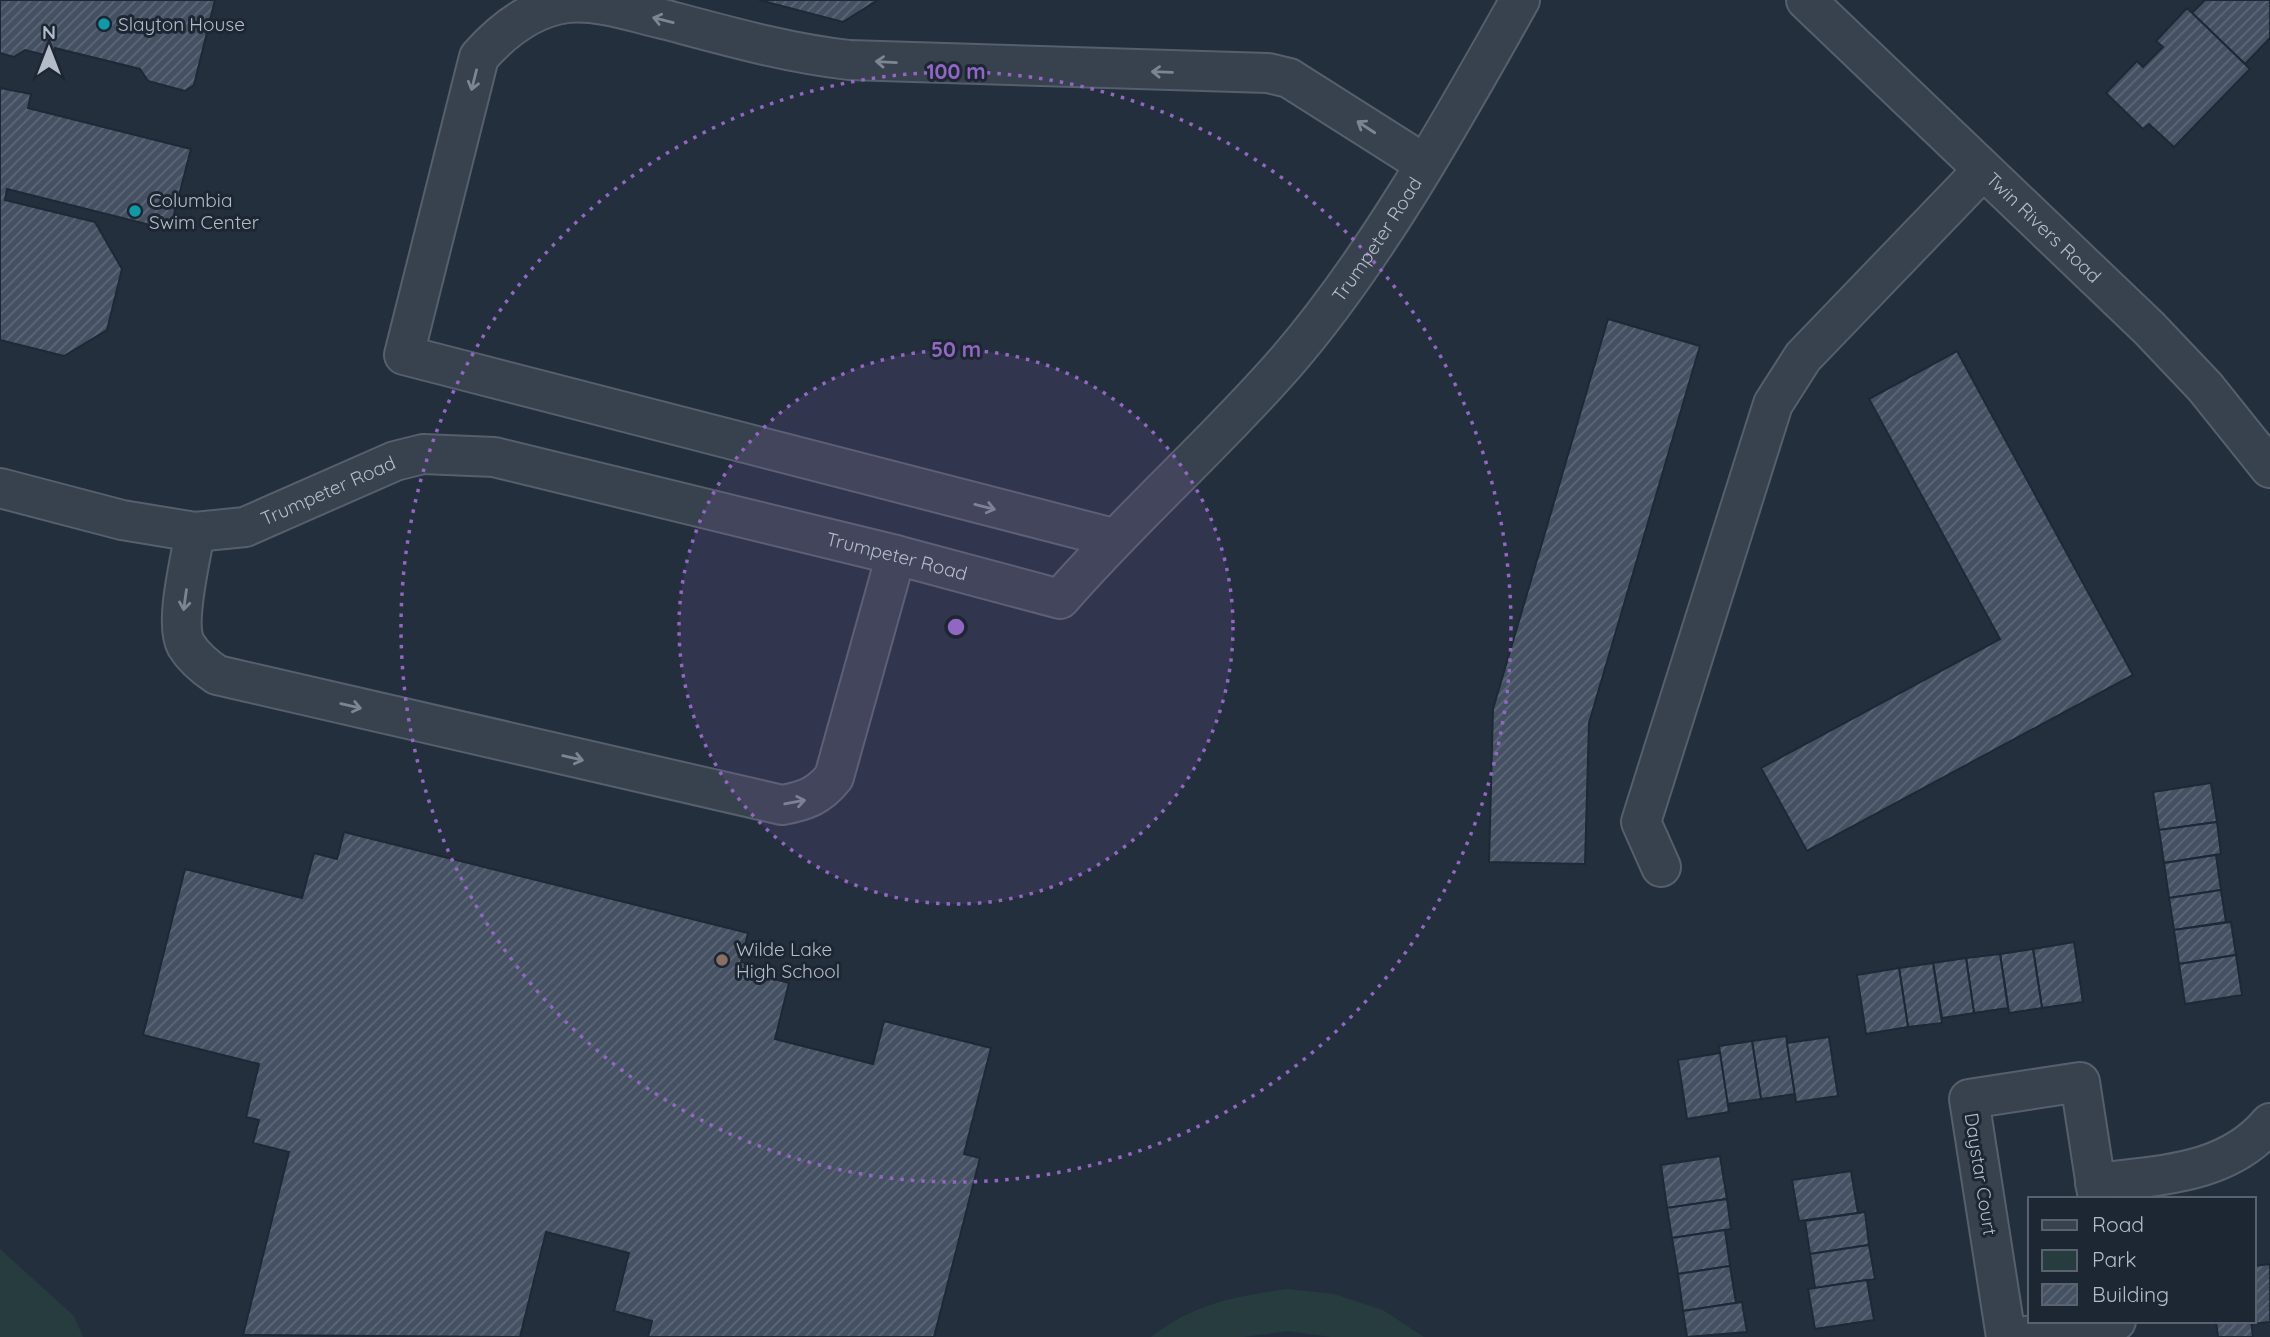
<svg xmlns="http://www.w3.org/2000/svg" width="2270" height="1337" font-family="Quicksand,sans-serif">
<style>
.green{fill:#263c3f}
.building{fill:url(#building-hatch);stroke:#1f2835;stroke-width:2}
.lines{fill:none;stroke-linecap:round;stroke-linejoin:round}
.minor-casing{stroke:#565f6c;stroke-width:42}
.minor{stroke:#38414e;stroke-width:38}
.oneway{stroke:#7c8592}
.ring{fill:none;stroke:#9266c3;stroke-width:3.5;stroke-dasharray:3.5 7}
.culture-dot{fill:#0f9aa8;stroke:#1d2633;stroke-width:2.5}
.education-dot{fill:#8d6e63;stroke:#1d2633;stroke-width:2.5}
.labels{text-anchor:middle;stroke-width:6;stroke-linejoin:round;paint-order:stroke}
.poi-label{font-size:19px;fill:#b4bcc9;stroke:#1d2633;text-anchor:start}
.street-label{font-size:19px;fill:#b4bcc9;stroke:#1d2633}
.centre{fill:#9266c3;stroke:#1d2633;stroke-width:3.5}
.ring-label{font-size:21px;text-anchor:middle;font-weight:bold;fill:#9266c3;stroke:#1d2633;stroke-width:6;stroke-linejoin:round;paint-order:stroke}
</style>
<defs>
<pattern id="building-hatch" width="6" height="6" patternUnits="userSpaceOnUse" patternTransform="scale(1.75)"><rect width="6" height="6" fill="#455162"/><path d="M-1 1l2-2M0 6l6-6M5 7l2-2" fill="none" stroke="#5d6877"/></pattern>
</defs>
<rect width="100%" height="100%" fill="#242f3e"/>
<!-- green -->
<g class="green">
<path d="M0,1249L74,1316L83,1337H0Z"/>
<path d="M1287,1289L1334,1294L1383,1310L1424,1337H1331L1288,1331L1243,1337H1151C1192,1304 1236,1296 1287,1289Z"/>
</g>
<!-- building -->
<g class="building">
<path d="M0,0H215L194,85L185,91L148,81L140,69L55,48L53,57L25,50L14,57L0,53Z"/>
<path d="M759,0H878L843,22Z"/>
<path d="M2205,0H2270V38L2245,64L2192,13Z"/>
<path d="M2187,8L2250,69L2174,147L2149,124L2143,129L2106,93L2137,61L2143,67L2163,47L2156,41Z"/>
<path d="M0,88L31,94L28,108L191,149L170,230L7,189L5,200L95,222L122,269L107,330L64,356L0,340Z"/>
<path d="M1608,319L1700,346L1589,723L1585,864L1489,862L1493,709Z"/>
<path d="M1957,351L2133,675L1807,851L1761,768L2000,639L1869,399Z"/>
<path d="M2211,783L2217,822L2159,830L2153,792Z"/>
<path d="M2217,822L2221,854L2164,863L2159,830Z"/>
<path d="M344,832L748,933L741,962L763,967L760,975L789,983L775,1039L873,1064L884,1021L991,1048L964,1154L980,1158L934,1337H648L652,1321L614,1311L629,1253L546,1232L520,1337L243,1335L289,1152L253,1143L259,1120L246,1117L259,1064L143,1035L185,869L302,898L314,853L337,859Z"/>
<path d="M2216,855L2221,890L2169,898L2164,863Z"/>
<path d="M2221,890L2226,922L2174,930L2169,898Z"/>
<path d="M2231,922L2236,955L2179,964L2174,930Z"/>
<path d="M2074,942L2083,1002L2042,1008L2033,949Z"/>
<path d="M2033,949L2042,1008L2009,1013L2000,954Z"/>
<path d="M2000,954L2008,1008L1974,1013L1966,958Z"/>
<path d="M2236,955L2242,995L2185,1004L2179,964Z"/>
<path d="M1966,958L1974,1013L1942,1018L1933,963Z"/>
<path d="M1933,963L1942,1023L1908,1027L1899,968Z"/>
<path d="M1899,968L1908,1027L1866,1034L1857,975Z"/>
<path d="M1786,1036L1795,1094L1761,1099L1752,1041Z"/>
<path d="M1829,1037L1838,1096L1796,1102L1787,1043Z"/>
<path d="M1752,1041L1761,1099L1727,1104L1719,1046Z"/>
<path d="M1720,1053L1729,1112L1687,1119L1678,1060Z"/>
<path d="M1720,1156L1727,1199L1667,1208L1661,1165Z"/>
<path d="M1851,1171L1858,1213L1799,1221L1792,1180Z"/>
<path d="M1727,1199L1731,1229L1672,1238L1667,1208Z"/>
<path d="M1865,1212L1869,1245L1810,1254L1805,1221Z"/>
<path d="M1725,1230L1730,1266L1678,1274L1672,1238Z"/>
<path d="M1869,1245L1875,1279L1815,1288L1810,1254Z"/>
<path d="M2270,1264V1322L2251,1324V1321H2254V1266Z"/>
<path d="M1730,1266L1736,1303L1683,1311L1678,1274Z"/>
<path d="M1867,1280L1874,1320L1815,1329L1808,1289Z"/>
<path d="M1742,1302L1747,1332L1687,1337L1683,1311Z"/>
<path d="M2216,1321H2251L2253,1337H2218Z"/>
</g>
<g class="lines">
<defs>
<g id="minor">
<path id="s1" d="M1806,0L2149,328L2205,387L2270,468"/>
<path id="s2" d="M0,488L122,520L195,532L245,527L395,461L423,454L494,457L896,555L1060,599C1132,516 1215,444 1287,361C1376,258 1453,119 1520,0"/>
<path d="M195,532C191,558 174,623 186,645C194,658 205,667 217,675L782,805C805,801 819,796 834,777L896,555"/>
<path d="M1113,538L404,355L479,57C502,31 532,7 568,3C600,0 636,13 667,20C727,36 787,53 849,60L1268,73L1289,78L1423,163"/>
<path d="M1661,867L1641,822L1773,404L1803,357L1983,170"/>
<path d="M2095,1183C2158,1175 2227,1175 2270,1123"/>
<path d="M2006,1337L1969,1099L2080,1082L2098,1199"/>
<path d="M2020,1337L2116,1321"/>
</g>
</defs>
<!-- minor casing -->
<use href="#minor" class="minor-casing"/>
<!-- minor -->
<use href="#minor" class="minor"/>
</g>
<!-- one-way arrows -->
<defs><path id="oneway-shaft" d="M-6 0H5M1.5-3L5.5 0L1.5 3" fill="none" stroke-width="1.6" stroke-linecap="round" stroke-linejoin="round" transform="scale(1.75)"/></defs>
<g class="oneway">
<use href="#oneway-shaft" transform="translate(663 20) rotate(-166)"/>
<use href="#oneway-shaft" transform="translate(886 62) rotate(-177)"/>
<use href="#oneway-shaft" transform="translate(1162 72) rotate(-178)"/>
<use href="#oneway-shaft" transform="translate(474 80) rotate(104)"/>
<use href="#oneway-shaft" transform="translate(1366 127) rotate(-147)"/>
<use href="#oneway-shaft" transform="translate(985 507) rotate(14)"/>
<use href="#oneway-shaft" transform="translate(185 600) rotate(98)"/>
<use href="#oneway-shaft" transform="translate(351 706) rotate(13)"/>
<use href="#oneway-shaft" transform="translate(573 758) rotate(13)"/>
<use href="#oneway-shaft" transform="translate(795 802) rotate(-10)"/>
</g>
<!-- distance rings -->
<circle cx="956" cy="627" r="277" fill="#9266c3" fill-opacity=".12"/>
<g class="ring">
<circle cx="956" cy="627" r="277"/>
<circle cx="956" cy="627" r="555"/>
</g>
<!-- markers -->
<g class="culture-dot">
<circle cx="104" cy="24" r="7"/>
<circle cx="135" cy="211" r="7"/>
</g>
<circle class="education-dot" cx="722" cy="960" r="7"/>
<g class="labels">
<!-- poi labels -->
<g class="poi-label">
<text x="118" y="31">Slayton House</text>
<text x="149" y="207">Columbia<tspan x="149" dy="22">Swim Center</tspan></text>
<text x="736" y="956">Wilde Lake<tspan x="736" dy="22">High School</tspan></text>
</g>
<!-- street labels -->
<g class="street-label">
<text dy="7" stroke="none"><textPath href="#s1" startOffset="329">Twin Rivers Road</textPath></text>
<text dy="7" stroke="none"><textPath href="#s2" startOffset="1578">Trumpeter Road</textPath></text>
<text dy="7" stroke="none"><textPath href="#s2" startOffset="341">Trumpeter Road</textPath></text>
<text dy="7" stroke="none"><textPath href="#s2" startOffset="929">Trumpeter Road</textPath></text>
<text transform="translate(1981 1174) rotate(81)" y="7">Daystar Court</text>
</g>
</g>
<circle cx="956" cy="627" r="10" class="centre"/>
<g class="ring-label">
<text x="956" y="79">100 m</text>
<text x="956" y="357">50 m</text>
</g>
<!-- legend -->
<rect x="2028" y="1197" width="228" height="126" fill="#1d2633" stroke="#59626f" stroke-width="2"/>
<rect x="2042" y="1220" width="35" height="10" fill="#38414e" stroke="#59626f" stroke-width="2"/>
<text x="2092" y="1232" font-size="21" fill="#b4bcc9">Road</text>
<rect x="2042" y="1250" width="35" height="21" fill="#263c3f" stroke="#59626f" stroke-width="2"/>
<text x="2092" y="1267" font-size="21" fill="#b4bcc9">Park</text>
<rect x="2042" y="1284" width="35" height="21" fill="url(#building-hatch)" stroke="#59626f" stroke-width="2"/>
<text x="2092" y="1302" font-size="21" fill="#b4bcc9">Building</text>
<!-- north arrow -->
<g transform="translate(49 49)" stroke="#1d2633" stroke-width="5" paint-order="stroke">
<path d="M0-5L12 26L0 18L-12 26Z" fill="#b4bcc9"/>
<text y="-10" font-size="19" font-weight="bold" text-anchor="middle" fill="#b4bcc9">N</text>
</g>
</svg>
